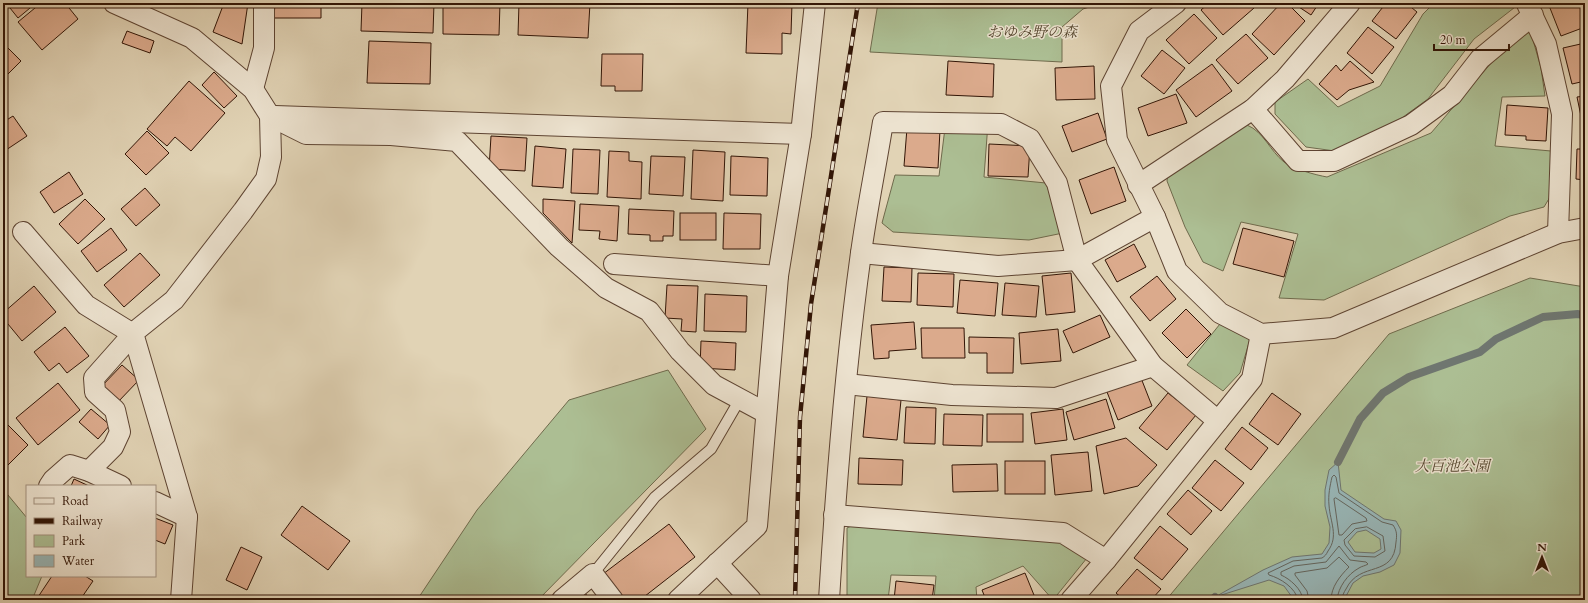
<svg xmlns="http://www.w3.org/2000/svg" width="1588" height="603" font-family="Cardo,'Noto Serif JP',serif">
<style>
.green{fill:#acbe93;stroke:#6f6a4c}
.water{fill:#98b6b7;stroke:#6f7670;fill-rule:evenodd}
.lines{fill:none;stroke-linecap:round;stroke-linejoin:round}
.shore{stroke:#65665e;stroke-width:1}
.stream{stroke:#6f7670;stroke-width:8}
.building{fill:#dbaa8c;stroke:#321506}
.service-casing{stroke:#5e4432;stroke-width:12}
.minor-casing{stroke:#5e4432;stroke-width:22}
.service{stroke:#ece2cf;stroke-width:10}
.minor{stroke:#ece2cf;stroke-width:20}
.rail-casing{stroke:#321506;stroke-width:4.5}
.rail{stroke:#ece2cf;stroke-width:3;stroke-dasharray:9;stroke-linecap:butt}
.labels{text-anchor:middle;stroke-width:3;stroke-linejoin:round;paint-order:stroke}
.park-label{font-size:15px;font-style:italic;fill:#574830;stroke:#ece2cf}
</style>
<rect width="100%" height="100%" fill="#e1d3b5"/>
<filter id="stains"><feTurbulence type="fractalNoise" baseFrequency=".005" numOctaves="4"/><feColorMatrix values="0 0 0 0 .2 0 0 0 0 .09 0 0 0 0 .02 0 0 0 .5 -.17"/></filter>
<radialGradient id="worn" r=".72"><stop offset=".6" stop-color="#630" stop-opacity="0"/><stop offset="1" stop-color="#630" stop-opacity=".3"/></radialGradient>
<!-- green -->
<g class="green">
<path d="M878,3H1102L1083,9L1062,27V62L870,52Z"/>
<path d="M1434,3L1519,4L1474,39L1428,99L1399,120L1335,151L1306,147L1275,114V102L1308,79L1338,107L1380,86L1423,14Z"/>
<path d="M1520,32L1531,33L1541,68L1545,96L1502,97L1495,146L1551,151L1550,197L1544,207L1510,216L1324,300L1279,298L1298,234L1241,222L1223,271L1203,262L1185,227L1167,181L1169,163L1247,125C1264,132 1270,151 1284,162C1293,169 1316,175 1327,177L1431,133L1493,61Z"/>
<path d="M946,120L988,123L984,177L1046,183L1063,233L1029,240L893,232L882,223L895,175L939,176Z"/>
<path d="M1530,278L1585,287V600H1166L1389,334Z"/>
<path d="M1228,314L1251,336L1240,373L1223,391L1187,365Z"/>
<path d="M668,370L706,429L538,600H417L477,510L569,400Z"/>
<path d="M3,489L27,518V576H42L32,600H3Z"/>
<path d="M864,520L1054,532L1091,553L1053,600L1023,566L976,587L977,600H934L936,576L891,575L888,600H847V528Z"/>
</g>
<!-- water -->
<path class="water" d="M1338,462L1341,490L1384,519L1396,521L1401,530L1400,553L1394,565L1380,572L1363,576L1353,583L1344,600H1297L1292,597L1284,586L1269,580L1215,597L1263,570L1292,557L1322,554L1329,543L1330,527L1325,506V490L1329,470ZM1366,530L1380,539L1381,549L1374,553L1355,552L1348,542L1357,532Z"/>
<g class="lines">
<!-- shore -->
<g class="shore">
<path d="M1336,498L1366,518L1367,521L1352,524L1342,535H1339L1334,499Z"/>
<path d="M1367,527L1383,536L1385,551L1375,557L1354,556L1345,545L1344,540L1355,529Z"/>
<path d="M1298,600C1296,588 1280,578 1269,575L1268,573L1293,561L1322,558C1325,556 1326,555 1328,551C1339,536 1330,522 1329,505C1328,495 1330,486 1332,477L1334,475L1336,477L1339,493L1382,522L1393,525C1397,531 1397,535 1396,542C1394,579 1360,560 1346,589C1344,592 1342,596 1342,600"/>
<path d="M1303,600C1302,589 1290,579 1281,575V572L1294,566L1326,562L1339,546L1350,560L1366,562L1368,564C1365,566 1362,566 1359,568C1348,574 1338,587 1337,600"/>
<path d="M1309,600L1307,591L1295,575V573L1327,568L1339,557L1349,567C1340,576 1331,587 1331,600"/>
</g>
<!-- stream -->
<g class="stream">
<path d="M1338,462L1360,419L1383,393L1409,377L1480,352L1496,339L1543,317L1578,314L1585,316"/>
<path d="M1212,600L1215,597"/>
</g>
</g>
<!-- building -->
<g class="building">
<path d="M6,3H36L18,18Z"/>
<path d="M41,3H65L78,19L42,50L18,22Z"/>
<path d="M224,3H248L242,44L213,32Z"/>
<path d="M275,3H321V18H274Z"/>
<path d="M362,3H434L433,33L361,31Z"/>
<path d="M443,3H500L499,35L443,34Z"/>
<path d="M519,3H590L588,38L518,35Z"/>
<path d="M748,3H792L791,34L782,33V54L746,53Z"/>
<path d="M1209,3H1250L1254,8L1223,35L1201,10Z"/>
<path d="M1281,3H1287L1305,21L1274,55L1252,34Z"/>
<path d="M1293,3H1319L1311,15Z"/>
<path d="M1386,3H1406L1417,12L1396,39L1372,21Z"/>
<path d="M1548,3H1585V27L1561,36Z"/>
<path d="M1194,14L1217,38L1189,64L1166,40Z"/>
<path d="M1368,27L1394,47L1372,74L1347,53Z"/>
<path d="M127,31L154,41L150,53L122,43Z"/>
<path d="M1246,34L1268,58L1238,84L1216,60Z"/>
<path d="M369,41L431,43L430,84L367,83Z"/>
<path d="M1585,43V81L1572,84L1563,48Z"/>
<path d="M6,46L21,61L3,79V49Z"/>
<path d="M1162,50L1185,68L1164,94L1141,76Z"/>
<path d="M602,54H643L642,91H615V86H601Z"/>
<path d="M948,61L994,64L993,97L946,95Z"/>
<path d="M1350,61L1374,82L1349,90L1337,100L1319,84L1336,65L1341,71Z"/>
<path d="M1212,64L1232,91L1196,117L1176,90Z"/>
<path d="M1094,66L1095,99L1056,100L1055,68Z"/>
<path d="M214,72L237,96L224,108L202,85Z"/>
<path d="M189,81L225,113L191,151L175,137L167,146L147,129Z"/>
<path d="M1176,94L1187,123L1148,136L1138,108Z"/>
<path d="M1585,96V121H1582L1577,97Z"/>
<path d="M1507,105L1548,108L1546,141L1526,140V136L1505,135Z"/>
<path d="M1098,113L1107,139L1072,152L1062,126Z"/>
<path d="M13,116L27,136L3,152V118L5,121Z"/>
<path d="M907,128L940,130L938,168L904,166Z"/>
<path d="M147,131L169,153L146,175L125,154Z"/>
<path d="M491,136L527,138L525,171L489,169Z"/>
<path d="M989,144L1030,146L1028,177L988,176Z"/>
<path d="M535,146L566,149L563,188L532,186Z"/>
<path d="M573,149L600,150L598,194L571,193Z"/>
<path d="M1577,149H1585V180L1576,179Z"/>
<path d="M693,150L725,152L723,201L691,199Z"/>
<path d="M609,151L629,152V161L642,162L641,199L607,197Z"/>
<path d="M651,156L685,157L683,196L649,194Z"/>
<path d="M731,156L768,158L767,196L730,195Z"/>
<path d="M1114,167L1126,201L1091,214L1079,180Z"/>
<path d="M69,172L83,194L54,213L40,192Z"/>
<path d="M145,188L160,205L136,226L121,209Z"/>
<path d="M85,199L105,219L78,244L59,224Z"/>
<path d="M543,199L575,201L572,243L543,213Z"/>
<path d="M580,204L619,206L617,241L599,239L600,231L579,230Z"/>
<path d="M629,209L674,211L673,236H663V241H650V235L628,234Z"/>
<rect x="680" y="213" width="36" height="27"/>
<path d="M724,213L761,214L760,249H723Z"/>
<path d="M111,228L127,250L97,272L81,251Z"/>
<path d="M1243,228L1294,241L1284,277L1233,264Z"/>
<path d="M1134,244L1146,267L1117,282L1105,260Z"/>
<path d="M140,253L160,275L124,307L104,285Z"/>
<path d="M884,267L912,268L911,302L882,301Z"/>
<path d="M918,273L954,274L953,307L917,305Z"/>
<path d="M1071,273L1075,312L1046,315L1042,276Z"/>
<path d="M1157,276L1176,299L1150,321L1130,297Z"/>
<path d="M960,280L998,283L995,316L957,313Z"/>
<path d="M1005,283L1039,286L1036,317L1002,315Z"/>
<path d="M667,285L698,286L696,332L681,331L682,319L665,318Z"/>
<path d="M34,286L56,312L22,341L3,318V313Z"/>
<path d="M705,294L747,296L746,332L704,331Z"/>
<path d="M1186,309L1211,334L1187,358L1162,333Z"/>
<path d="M1100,315L1110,337L1073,353L1063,331Z"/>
<path d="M914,322L916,349L889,351V358L874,359L871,325Z"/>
<path d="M65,327L89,356L67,373L59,363L49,371L34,352Z"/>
<path d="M921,328H964L965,358H922Z"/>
<path d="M1058,329L1061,361L1021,364L1019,333Z"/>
<path d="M969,337L1014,338L1013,373H987V353H969Z"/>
<path d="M701,341L736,343L735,370L700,368Z"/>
<path d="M122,365L139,380L117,403L100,388Z"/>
<path d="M1141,378L1152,406L1118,420L1107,392Z"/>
<path d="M58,383L80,410L38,445L16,418Z"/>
<path d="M1168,393L1196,415L1167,450L1139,428Z"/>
<path d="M1272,393L1301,414L1278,445L1249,424Z"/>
<path d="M867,396L901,400L897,440L863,437Z"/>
<path d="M1106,399L1115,428L1074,440L1066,412Z"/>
<path d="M906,407L936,408L935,444L904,443Z"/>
<path d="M91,409L110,425L98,439L79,422Z"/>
<path d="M1063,409L1067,440L1035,444L1031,413Z"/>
<path d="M944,414L983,415L982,446L943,445Z"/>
<rect x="987" y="414" width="36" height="28"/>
<path d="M6,423L28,445L6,467L3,464V426Z"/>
<path d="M1242,427L1268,448L1251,470L1225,449Z"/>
<path d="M1126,438L1157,465L1138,486L1104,494L1096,446Z"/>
<path d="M1088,452L1092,491L1055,495L1051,455Z"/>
<path d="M859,458L903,460L902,485L858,484Z"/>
<path d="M1215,460L1244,483L1221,511L1192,488Z"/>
<rect x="1005" y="461" width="40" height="33"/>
<path d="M997,464L998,491L953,492L952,465Z"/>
<path d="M74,479L89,486H71Z"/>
<path d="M1188,490L1212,511L1191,535L1167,514Z"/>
<path d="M302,506L350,541L328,570L281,535Z"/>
<path d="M155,518L173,525L165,544L155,540Z"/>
<path d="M669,524L695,557L640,600H624L603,574Z"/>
<path d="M1160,526L1188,549L1162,580L1134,558Z"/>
<path d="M241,547L262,557L247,590L226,580Z"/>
<path d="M1137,569L1161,589L1151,600H1124L1116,593Z"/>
<path d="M1025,573L1036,600H986L982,590Z"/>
<path d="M52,576H85L93,581L80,600H36Z"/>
<path d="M896,581L934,585L932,600H894Z"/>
<path d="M585,593L590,600H576Z"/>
</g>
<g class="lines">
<defs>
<path id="service" d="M593,574L655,497L711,449L740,399"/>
<g id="minor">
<path d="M114,3L192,38L253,89L270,116L271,157L266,179L243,211L174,300L133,333L187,517L181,600"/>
<path d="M1176,3L1139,31L1111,86L1117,140L1155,217L1177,271L1220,313L1261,334L1333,328L1558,233L1585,228"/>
<path d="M1527,4L1546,44L1562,114L1558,233"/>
<path d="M253,89L264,48V3"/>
<path d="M1253,109L1298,161H1334L1411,125L1452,95L1480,59L1533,15"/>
<path d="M270,116L306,134L391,135L457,141L559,247L606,288L649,311L680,351L714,385L766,413"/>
<path d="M275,116L801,134"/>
<path d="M1138,185L1253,109L1285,79L1350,3"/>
<path d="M23,232L86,305L133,334L94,378L95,392L115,410L120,432L113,447L89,471"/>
<path d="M861,253L998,266L1077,260L1155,217"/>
<path d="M614,264L778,276"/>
<path d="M846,384L952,395L1056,398L1153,366"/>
<path d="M49,486L53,480L70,465L89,471L121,486"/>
<path d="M155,502L187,517"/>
<path d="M834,515L1063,533L1106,560"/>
<path d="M717,563L751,600"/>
<path d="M562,600L593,574L613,600"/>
<path d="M678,600L757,526L778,276L801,134L815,3"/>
<path d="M829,600C836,484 845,368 861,253C867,209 876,166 883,122L1001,124L1030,139L1057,183L1077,260L1153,366L1218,421"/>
<path d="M1071,600L1106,560L1252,379L1261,334"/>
</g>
</defs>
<!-- service casing -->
<use href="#service" class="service-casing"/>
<!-- minor casing -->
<use href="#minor" class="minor-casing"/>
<!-- service -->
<use href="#service" class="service"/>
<!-- minor -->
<use href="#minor" class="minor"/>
<defs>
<path id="rail" d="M795,600L800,417L811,304L858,3"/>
</defs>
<!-- rail casing -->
<use href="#rail" class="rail-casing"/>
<!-- rail -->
<use href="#rail" class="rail"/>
</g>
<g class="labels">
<!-- park labels -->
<g class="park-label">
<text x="1032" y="37">おゆみ野の森</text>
<text x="1452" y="471">大百池公園</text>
</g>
</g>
<!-- margin -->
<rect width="1588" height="603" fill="none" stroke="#e1d3b5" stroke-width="16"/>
<rect x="4" y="4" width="1580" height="595" fill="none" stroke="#321506" stroke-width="2"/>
<rect x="8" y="8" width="1572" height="587" fill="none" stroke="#321506"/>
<!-- legend -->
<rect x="26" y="485" width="130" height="92" fill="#ece2cf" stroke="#a2907f"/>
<rect x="34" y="498" width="20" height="6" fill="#ece2cf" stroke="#a2907f"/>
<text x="62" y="505" font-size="12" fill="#321506">Road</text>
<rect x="34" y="518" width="20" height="6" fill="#321506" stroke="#a2907f"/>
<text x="62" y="525" font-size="12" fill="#321506">Railway</text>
<rect x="34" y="535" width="20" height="12" fill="#acbe93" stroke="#a2907f"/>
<text x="62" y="545" font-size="12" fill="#321506">Park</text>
<rect x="34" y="555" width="20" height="12" fill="#98b6b7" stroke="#a2907f"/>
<text x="62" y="565" font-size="12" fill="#321506">Water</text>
<!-- north arrow -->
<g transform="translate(1542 557)" stroke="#ece2cf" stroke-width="3" paint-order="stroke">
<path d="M0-3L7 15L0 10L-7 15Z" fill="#321506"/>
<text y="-6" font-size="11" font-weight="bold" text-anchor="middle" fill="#321506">N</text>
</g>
<!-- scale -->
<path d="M1434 44v6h75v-6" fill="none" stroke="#321506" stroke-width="2"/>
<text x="1440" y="44" font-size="12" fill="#321506" stroke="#ece2cf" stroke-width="3" paint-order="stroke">20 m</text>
<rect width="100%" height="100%" filter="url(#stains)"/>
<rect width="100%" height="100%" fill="url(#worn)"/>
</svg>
